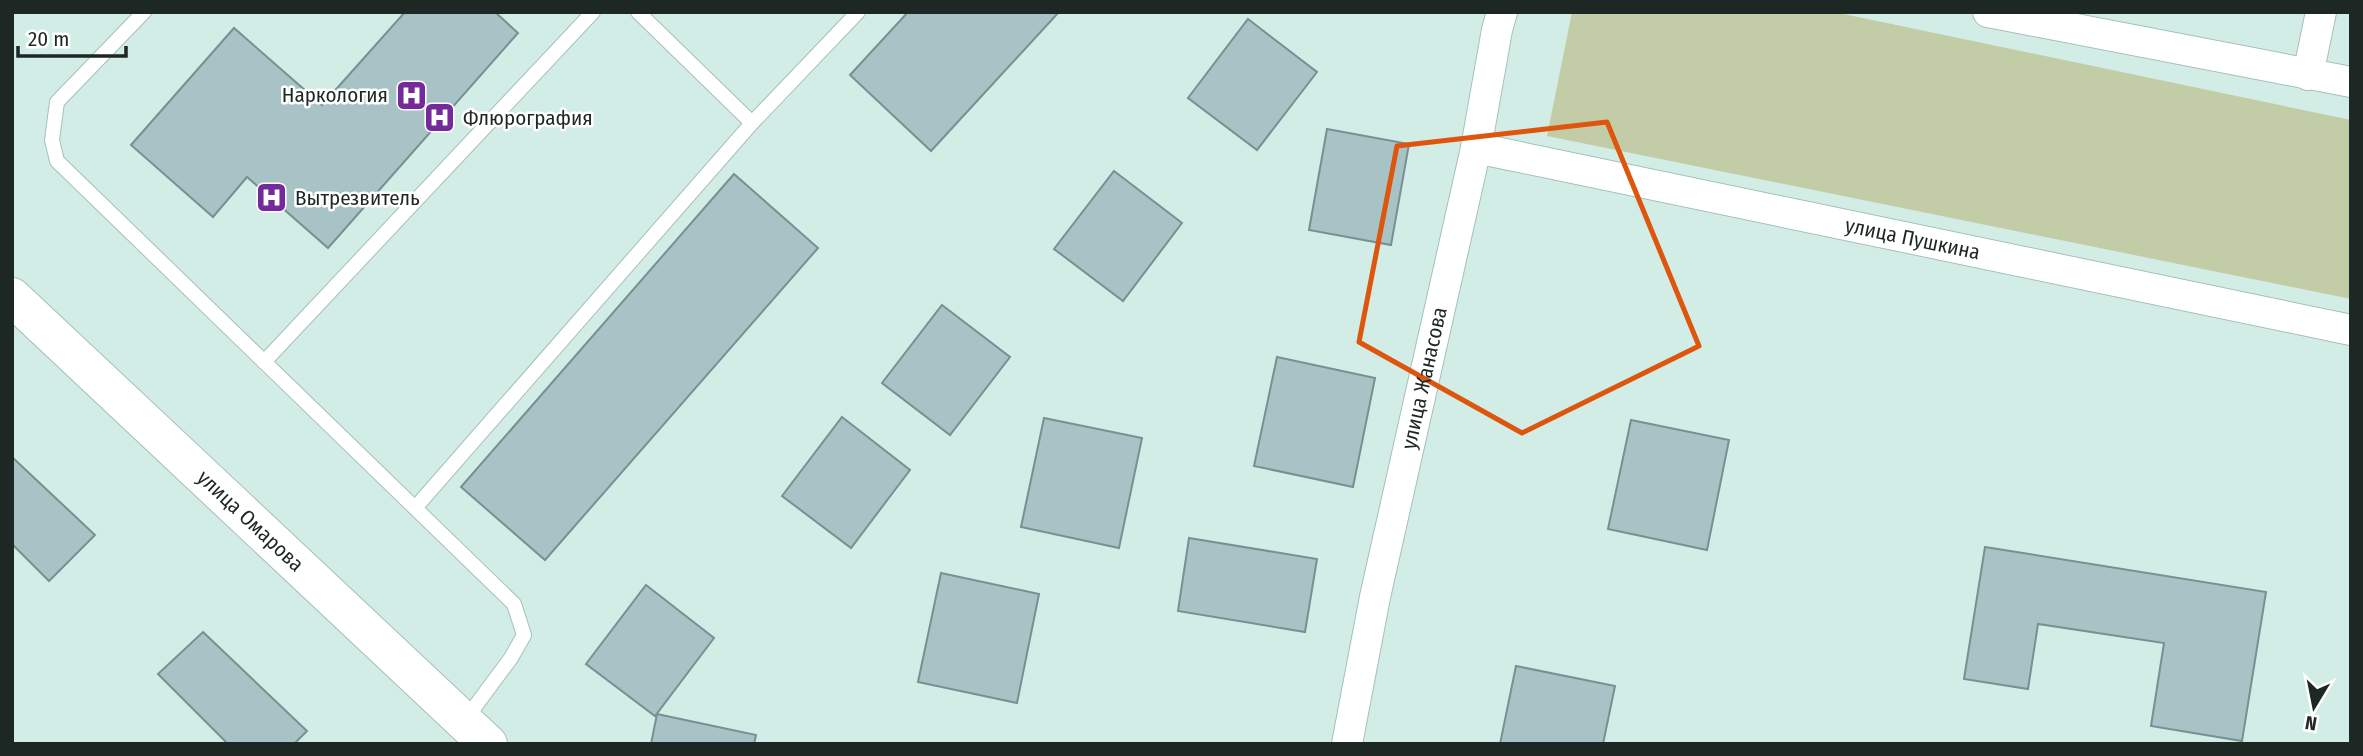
<svg xmlns="http://www.w3.org/2000/svg" width="2363" height="756" font-family="'Fira Sans Condensed',sans-serif">
<style>
.green{fill:#c2cda8}
.building{fill:#a7c3c5;stroke:#769193;stroke-width:2}
.lines{fill:none;stroke-linecap:round;stroke-linejoin:round}
.lane-casing{stroke:#a5c0b8;stroke-width:16}
.street-casing{stroke:#a5c0b8;stroke-width:32}
.secondary-casing{stroke:#a5c0b8;stroke-width:40}
.lane{stroke:#fff;stroke-width:14}
.street{stroke:#fff;stroke-width:30}
.secondary{stroke:#fff;stroke-width:38}
.marked{fill:none;stroke:#de560d;stroke-width:5;stroke-linejoin:round}
.labels{text-anchor:middle;stroke-width:5;stroke-linejoin:round;paint-order:stroke}
.poi-label{font-size:21px;fill:#1d2724;stroke:#fff;text-anchor:start}
.street-label{font-size:21px;fill:#1d2724;stroke:#fff}
</style>
<rect width="100%" height="100%" fill="#d2ede5"/>
<!-- green -->
<path class="green" d="M1572,12H1834L2351,120V299L1547,136Z"/>
<!-- building -->
<g class="building">
<path d="M405,12H495L518,33L328,248L247,177L213,217L131,145L234,28L322,105Z"/>
<path d="M908,12H1059L931,151L850,75Z"/>
<path d="M1248,19L1317,72L1257,150L1188,98Z"/>
<path d="M1327,129L1409,144L1391,245L1309,230Z"/>
<path d="M1114,171L1182,223L1123,301L1054,249Z"/>
<path d="M734,174L818,248L545,560L461,487Z"/>
<path d="M942,305L1010,357L950,435L882,383Z"/>
<path d="M1277,357L1375,378L1353,487L1254,466Z"/>
<path d="M842,417L910,470L851,548L782,496Z"/>
<path d="M1044,418L1142,438L1119,548L1021,527Z"/>
<path d="M1631,420L1729,440L1707,550L1608,529Z"/>
<path d="M12,457L95,535L49,581L12,544Z"/>
<path d="M1189,538L1317,559L1305,632L1178,611Z"/>
<path d="M1985,547L2266,592L2242,741L2151,726L2164,643L2038,624L2028,689L1964,679Z"/>
<path d="M941,573L1039,594L1017,703L918,682Z"/>
<path d="M646,585L714,638L655,716L586,664Z"/>
<path d="M203,632L307,731L294,744H228L158,674Z"/>
<path d="M1516,666L1615,686L1603,744H1500Z"/>
<path d="M657,714L756,735L754,744H651Z"/>
</g>
<g class="lines">
<defs>
<g id="lane">
<path d="M144,12L57,102L52,140L57,161L514,604L524,635L511,658L465,720"/>
<path d="M752,123L858,12"/>
<path d="M264,362L593,12"/>
<path d="M415,508L752,123L638,12"/>
</g>
<g id="street">
<path d="M1988,12L2351,82"/>
<path d="M2308,75L2321,12"/>
<path id="s1" d="M1476,148L2351,330"/>
<path id="s2" d="M1347,744L1375,597L1476,148L1497,30L1502,12"/>
</g>
<g id="secondary">
<path id="s3" d="M12,297L488,744"/>
</g>
</defs>
<!-- lane casing -->
<use href="#lane" class="lane-casing"/>
<!-- street casing -->
<use href="#street" class="street-casing"/>
<!-- secondary casing -->
<use href="#secondary" class="secondary-casing"/>
<!-- lane -->
<use href="#lane" class="lane"/>
<!-- street -->
<use href="#street" class="street"/>
<!-- secondary -->
<use href="#secondary" class="secondary"/>
</g>
<!-- marked area -->
<path class="marked" d="M1607,122L1699,346L1522,433L1359,342L1397,146Z"/>
<!-- icons -->
<defs>
<symbol id="hospital-square" viewBox="-11 -11 22 22"><rect x="-9" y="-9" width="18" height="18" rx="4" fill="#752a9c" stroke="#fff"/><path d="M-5-5h3v3.5h4V-5h3V5h-3V1.5h-4V5h-3Z" fill="#fff"/></symbol>
</defs>
<g fill-rule="evenodd">
<use href="#hospital-square" x="394" y="78" width="35" height="35"/>
<use href="#hospital-square" x="422" y="100" width="35" height="35"/>
<use href="#hospital-square" x="254" y="180" width="35" height="35"/>
</g>
<g class="labels">
<!-- poi labels -->
<g class="poi-label">
<text x="388" y="102" text-anchor="end">Наркология</text>
<text x="463" y="125">Флюрография</text>
<text x="295" y="205">Вытрезвитель</text>
</g>
<!-- street labels -->
<g class="street-label">
<text dy="7" stroke="none"><textPath href="#s1" startOffset="446">улица Пушкина</textPath></text>
<text dy="7" stroke="none"><textPath href="#s2" startOffset="374">улица Жанасова</textPath></text>
<text dy="7" stroke="none"><textPath href="#s3" startOffset="327">улица Омарова</textPath></text>
</g>
</g>
<!-- border -->
<rect width="2363" height="756" fill="none" stroke="#1d2724" stroke-width="28"/>
<!-- north arrow -->
<g transform="translate(2314 707) rotate(190)" stroke="#ffffff" stroke-width="5" paint-order="stroke">
<path d="M0-5L12 26L0 18L-12 26Z" fill="#1d2724"/>
<text y="-10" font-size="19" font-weight="bold" text-anchor="middle" fill="#1d2724">N</text>
</g>
<!-- scale -->
<path d="M18 46v10h108v-10" fill="none" stroke="#1d2724" stroke-width="3.5"/>
<text x="28" y="46" font-size="21" fill="#1d2724" stroke="#ffffff" stroke-width="5" paint-order="stroke">20 m</text>
</svg>
